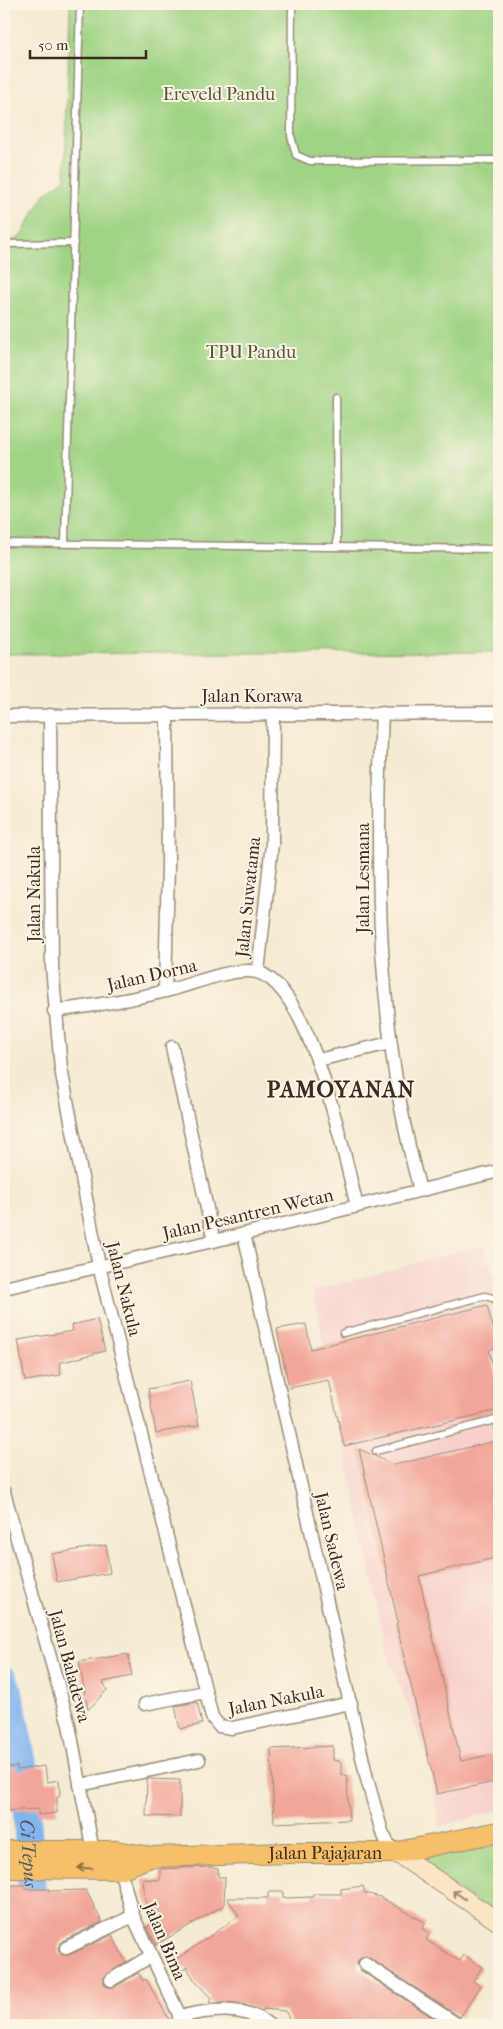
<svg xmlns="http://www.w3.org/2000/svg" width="503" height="2029" font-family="'IM FELL French Canon',serif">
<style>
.built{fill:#f7d0cd}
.green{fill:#a0d485;stroke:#6e7f52}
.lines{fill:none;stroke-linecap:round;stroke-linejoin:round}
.stream{stroke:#81b5ef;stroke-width:4.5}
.river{stroke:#81b5ef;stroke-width:28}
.building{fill:#f2a69a}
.service-casing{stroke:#988a78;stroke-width:9}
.minor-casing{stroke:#988a78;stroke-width:15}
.secondary-casing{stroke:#988a78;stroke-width:20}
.trunk-casing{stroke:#988a78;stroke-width:22}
.service{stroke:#fff;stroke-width:6}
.minor{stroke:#fff;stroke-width:12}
.secondary{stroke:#fbe6c4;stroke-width:18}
.trunk{stroke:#f6c06b;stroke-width:20}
.oneway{stroke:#8f6e41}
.oneway2{stroke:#9b8871}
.labels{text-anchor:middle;stroke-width:4;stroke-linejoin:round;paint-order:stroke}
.park-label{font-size:18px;fill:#545438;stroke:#fcf5e5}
.street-label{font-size:18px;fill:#3b2a1e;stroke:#fcf5e5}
.water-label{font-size:19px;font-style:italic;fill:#50545d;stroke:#fcf5e5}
.district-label{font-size:22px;font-weight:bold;letter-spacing:1px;fill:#3b2a1e;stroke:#fcf5e5}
</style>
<rect width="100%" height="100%" fill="#fcf5e5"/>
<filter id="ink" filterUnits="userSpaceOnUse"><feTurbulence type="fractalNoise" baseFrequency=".02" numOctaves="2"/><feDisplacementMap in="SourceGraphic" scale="10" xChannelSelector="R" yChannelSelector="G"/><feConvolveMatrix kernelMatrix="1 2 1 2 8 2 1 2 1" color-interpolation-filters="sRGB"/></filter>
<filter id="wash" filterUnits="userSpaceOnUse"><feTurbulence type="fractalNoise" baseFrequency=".0096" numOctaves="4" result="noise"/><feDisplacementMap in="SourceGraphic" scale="20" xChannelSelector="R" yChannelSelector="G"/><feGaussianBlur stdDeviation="1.12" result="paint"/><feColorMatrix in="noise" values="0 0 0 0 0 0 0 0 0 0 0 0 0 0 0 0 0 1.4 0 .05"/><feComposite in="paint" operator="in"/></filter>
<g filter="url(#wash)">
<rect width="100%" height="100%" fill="#f4ebd2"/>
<!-- built -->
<path class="built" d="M483,1245L499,1295V1810L439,1827L430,1764L387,1653L313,1291Z"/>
<!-- green -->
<g class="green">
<path d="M70,4H499V652L4,654V245L20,237L45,194L65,179Z"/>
<path d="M499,1844V1916L412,1860Z"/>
</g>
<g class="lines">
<!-- stream -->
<path class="stream" d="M494,2025L499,2017"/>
<!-- river -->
<path class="river" id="s1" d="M4,1680L9,1693L24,1769L34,1926"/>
</g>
<g id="blocks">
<!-- building -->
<g class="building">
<path d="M487,1305L498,1347L489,1350L499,1394V1410L344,1446L329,1380L289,1388L277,1329L306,1324L311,1349Z"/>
<path d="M97,1319L105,1351L59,1363L61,1375L25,1381L18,1340L73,1331L72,1325Z"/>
<path d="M190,1381L199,1425L156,1433L148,1389Z"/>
<path d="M495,1441L499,1456V1557L419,1576L461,1761L499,1753V1781L437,1794L396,1623L398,1622L359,1449L394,1465Z"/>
<path d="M106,1545L110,1573L57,1582L52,1554Z"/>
<path d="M128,1654L132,1676L103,1682L107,1690L88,1710L79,1662Z"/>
<path d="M197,1702L202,1724L180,1729L175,1706Z"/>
<path d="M333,1746V1760L341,1762V1774L347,1776L349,1820L274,1823L271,1749Z"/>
<path d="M17,1766V1770L45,1766L47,1782L59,1780L60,1796L57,1797V1813L38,1815V1809L4,1811V1768Z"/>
<path d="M147,1779L180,1780V1817L146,1816Z"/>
<path d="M210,1867L218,1869V1877H225L224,1905L156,1945L147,1927L157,1921L145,1900L143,1879L160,1880V1869Z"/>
<path d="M4,1885H25V1889H49V1891L86,1890L102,1922L62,1941L58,1947L59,1952L62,1955H69L112,1935L126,1962L104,1976V1985L108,1987H115L138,1973L143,1981L146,1979L172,2025H4Z"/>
<path d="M363,1886L365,1893L380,1897L426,1923L422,1929L430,1933L426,1940L460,1961L464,1955L482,1967L473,1981L481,1986L460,2017L366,1956L358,1960L357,1964L360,1970L444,2025H364L357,2020L348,2025H293L285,2011L263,2009V2011L238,2003H209L211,1998L195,1981L187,1967L180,1972L174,1961L239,1916L227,1898H268V1892H283V1897L287,1898L313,1897V1894H341V1889Z"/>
</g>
</g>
</g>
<g filter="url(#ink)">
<use href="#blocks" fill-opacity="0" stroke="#988a78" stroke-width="1"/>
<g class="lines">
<defs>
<g id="service">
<path d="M292,4L291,136L296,155L310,161L499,160"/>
<path d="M4,244L74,243"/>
<path d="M336,397L337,545"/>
<path d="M65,542L80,4"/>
<path d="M4,543L499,549"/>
<path d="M343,1333L485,1296L496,1299L499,1308"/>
<path d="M497,1420L499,1429"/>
<path d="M376,1451L499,1419"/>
</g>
<g id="minor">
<path d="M382,713C375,873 377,1035 420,1190"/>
<path d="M50,715L52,966L61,1069L99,1266L212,1717L219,1726L232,1728L351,1703"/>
<path d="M4,716L499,713"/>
<path d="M258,972L272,844L273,714"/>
<path d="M165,991L168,866L167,714"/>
<path d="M54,1011C92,1006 129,1000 166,991C191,985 225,970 250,971C310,973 344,1158 357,1206"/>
<path d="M172,1047L214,1241"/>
<path d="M318,1060L390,1043"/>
<path d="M244,1234L367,1779L382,1832L393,1853"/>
<path d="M4,1288L244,1234L499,1171"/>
<path d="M4,1492L69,1725L93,1851"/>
<path d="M145,1704L205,1692"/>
<path d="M80,1785L199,1760"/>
<path d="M120,1869L133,1916L184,2025"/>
<path d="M66,1948L133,1916"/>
<path d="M365,1964L458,2025"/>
<path d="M111,1980L151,1956"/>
<path d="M179,2017C207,2010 245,2004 269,2025"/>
</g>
<path id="secondary" d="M393,1853L401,1856L499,1922"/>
<g id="trunk">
<path id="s2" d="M4,1851H116L150,1857L288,1853H393L499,1832"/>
<path d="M4,1868L120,1869L150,1857"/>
</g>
</defs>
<!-- service casing -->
<use href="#service" class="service-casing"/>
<!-- minor casing -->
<use href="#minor" class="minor-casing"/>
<!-- secondary casing -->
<use href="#secondary" class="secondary-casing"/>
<!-- trunk casing -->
<use href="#trunk" class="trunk-casing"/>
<!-- service -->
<use href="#service" class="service"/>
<!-- minor -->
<use href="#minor" class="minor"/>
<!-- secondary -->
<use href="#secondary" class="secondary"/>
<!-- trunk -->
<use href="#trunk" class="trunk"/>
</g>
<!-- one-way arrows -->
<defs><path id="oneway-shaft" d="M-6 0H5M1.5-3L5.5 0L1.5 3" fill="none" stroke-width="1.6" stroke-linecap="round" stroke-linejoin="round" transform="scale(1.25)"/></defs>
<use class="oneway" href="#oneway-shaft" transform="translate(85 1868) rotate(-179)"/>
<use class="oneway2" href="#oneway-shaft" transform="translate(459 1895) rotate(-146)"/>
</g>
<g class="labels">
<!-- park labels -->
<g class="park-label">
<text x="219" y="100">Ereveld Pandu</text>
<text x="251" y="358">TPU Pandu</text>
</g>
<!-- street labels -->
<g class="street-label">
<text x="252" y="702">Jalan Korawa</text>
<text transform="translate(363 878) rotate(-90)" y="6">Jalan Lesmana</text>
<text transform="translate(34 894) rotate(-90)" y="6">Jalan Nakula</text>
<text transform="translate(248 897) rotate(-84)" y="6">Jalan Suwatama</text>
<text transform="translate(152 975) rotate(-13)" y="6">Jalan Dorna</text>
<text transform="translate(248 1214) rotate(-13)" y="6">Jalan Pesantren Wetan</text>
<text transform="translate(124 1289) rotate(76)" y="6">Jalan Nakula</text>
<text transform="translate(332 1541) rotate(77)" y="6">Jalan Sadewa</text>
<text transform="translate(70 1666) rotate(75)" y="6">Jalan Baladewa</text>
<text transform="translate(276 1700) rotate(-11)" y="6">Jalan Nakula</text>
<text dy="6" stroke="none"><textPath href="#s2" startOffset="322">Jalan Pajajaran</textPath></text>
<text transform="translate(165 1941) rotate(67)" y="6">Jalan Bima</text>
</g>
<!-- water labels -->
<g class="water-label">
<text dy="7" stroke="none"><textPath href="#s1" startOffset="176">Ci Tepus</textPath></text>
</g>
<!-- district labels -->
<g class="district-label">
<text x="341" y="1097">PAMOYANAN</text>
</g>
</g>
<!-- margin -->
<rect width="503" height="2029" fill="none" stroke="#fcf5e5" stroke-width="20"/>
<!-- scale -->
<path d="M30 50v8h116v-8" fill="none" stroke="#3b2a1e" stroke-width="2.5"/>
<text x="38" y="50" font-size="15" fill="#3b2a1e" stroke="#fcf5e5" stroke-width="4" paint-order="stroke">50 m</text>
</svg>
